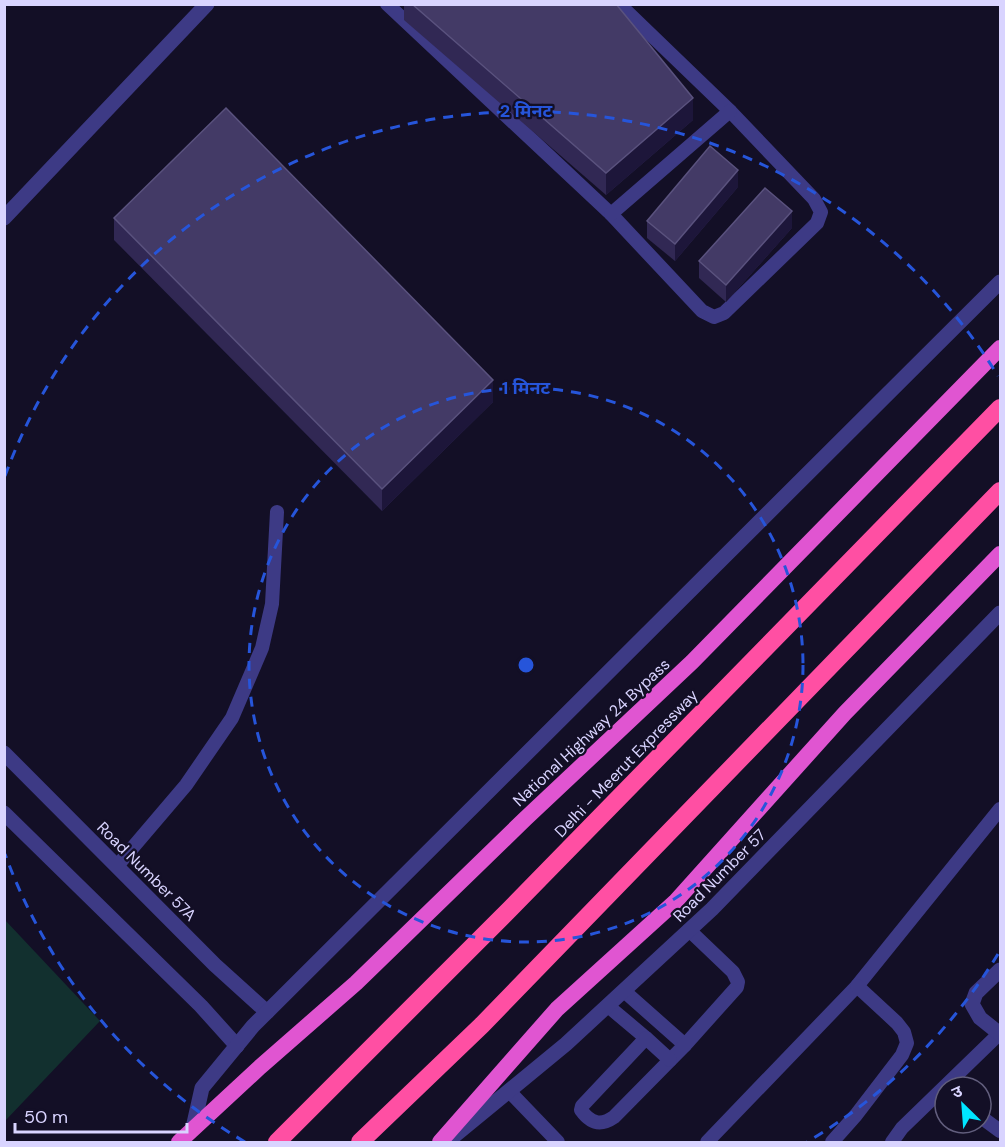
<svg xmlns="http://www.w3.org/2000/svg" width="1005" height="1147" font-family="'DM Sans','Noto Sans Devanagari',sans-serif">
<style>
.green{fill:#12302f}
.lines{fill:none;stroke-linecap:round;stroke-linejoin:round}
.service{stroke:#3d3a85;stroke-width:14}
.minor{stroke:#3d3a85;stroke-width:15}
.tertiary{stroke:#3d3a85;stroke-width:15}
.trunk{stroke:#e055d1;stroke-width:16}
.motorway{stroke:#ff4fa3;stroke-width:18}
.wall{fill:#312854}
.shaded-wall{fill:#1d163a}
.building{fill:#433a66;stroke:#5a527e;stroke-width:1.5}
.ring{fill:none;stroke:#2655da;stroke-width:3;stroke-dasharray:10 8}
.labels{text-anchor:middle;stroke-width:4.5;stroke-linejoin:round;paint-order:stroke}
.street-label{font-size:16px;fill:#d9d4ff;stroke:#130f26}
.centre{fill:#2655da;stroke:#130f26;stroke-width:3}
.ring-label{font-size:18px;text-anchor:middle;font-weight:bold;fill:#2655da;stroke:#130f26;stroke-width:4.5;stroke-linejoin:round;paint-order:stroke}
</style>
<rect width="100%" height="100%" fill="#130f26"/>
<!-- green -->
<path class="green" d="M5,920L100,1021L5,1121Z"/>
<g class="lines">
<!-- service -->
<g class="service">
<path d="M387,4L611,214L702,311L714,317L724,313L817,223L821,212L814,199L730,111L619,4"/>
<path d="M611,214L730,111"/>
<path d="M117,866L186,785L232,718L262,648L272,604L277,512"/>
<path d="M624,991L685,1045"/>
<path d="M608,1006L646,1038L582,1106L581,1110C591,1124 601,1126 614,1117L685,1045L737,987L738,982L733,972L689,930"/>
<path d="M646,1038L670,1060"/>
<path d="M509,1091L558,1142"/>
<path d="M981,1117L1000,1131"/>
<path d="M707,1142L857,986L1000,809"/>
<path d="M832,1142L856,1115L902,1055L907,1043L904,1032L897,1023L857,986"/>
<path d="M892,1142L902,1128L1000,1033"/>
</g>
<!-- minor -->
<g class="minor">
<path d="M4,218L207,4"/>
<path d="M1000,970L976,993L972,1004L980,1018L1000,1034"/>
</g>
<!-- tertiary -->
<g class="tertiary">
<path d="M4,753L215,965L267,1012"/>
<path d="M4,813L201,1006L237,1046"/>
<path d="M193,1128L202,1088L253,1026L1000,282"/>
<path d="M448,1141L566,1044L712,909L1000,613"/>
</g>
<!-- trunk -->
<g class="trunk">
<path d="M179,1142L260,1067L356,983L525,819L692,662L1000,348"/>
<path d="M440,1142L557,1009L675,902L845,713L1000,554"/>
</g>
<!-- motorway -->
<g class="motorway">
<path d="M277,1142L511,908L1000,408"/>
<path d="M360,1142L482,1025L1000,491"/>
</g>
</g>
<!-- wall -->
<g class="wall">
<path d="M404,4H616L693,120L606,195L404,20Z"/>
<path d="M738,187L675,261L647,238V221Z"/>
<path d="M114,218L493,402L382,511L114,240Z"/>
<path d="M792,228L726,302L699,278V261Z"/>
</g>
<!-- shaded-wall -->
<g class="shaded-wall">
<path d="M693,98V120L606,195V173Z"/>
<path d="M738,170V187L675,261V244Z"/>
<path d="M792,211V228L726,302V285Z"/>
<path d="M493,380V402L382,511V489Z"/>
</g>
<!-- building -->
<g class="building">
<path d="M412,4H616L693,98L606,173Z"/>
<path d="M226,108L493,380L382,489L114,218Z"/>
<path d="M710,146L738,170L675,244L647,221Z"/>
<path d="M765,188L792,211L726,285L699,261Z"/>
</g>
<!-- distance rings -->
<g class="ring">
<circle cx="526" cy="665" r="277"/>
<path d="M998 954A554 554 0 0 1 807 1142M245 1142A554 554 0 0 1 5 854M5 476A554 554 0 0 1 998 376"/>
</g>
<g class="labels">
<!-- street labels -->
<g class="street-label">
<text transform="translate(591 732) rotate(-43)" y="6">National Highway 24 Bypass</text>
<text transform="translate(626 763) rotate(-46)" y="6">Delhi - Meerut Expressway</text>
<text transform="translate(147 871) rotate(45)" y="6">Road Number 57A</text>
<text transform="translate(719 875) rotate(-45)" y="6">Road Number 57</text>
</g>
</g>
<circle cx="526" cy="665" r="9" class="centre"/>
<g class="ring-label">
<text x="526" y="117">2 मिनट</text>
<text x="526" y="394">1 मिनट</text>
</g>
<!-- border -->
<rect width="1005" height="1147" fill="none" stroke="#d9d4ff" stroke-width="12"/>
<!-- north arrow -->
<g transform="translate(963 1105) rotate(335)"><circle r="28" fill="#130f26" stroke="#625e7d" stroke-width="1.5"/>
<path d="M0-4.5L10 22L0 15L-10 22Z" fill="#00e5ff"/>
<text y="-9" font-size="16" font-weight="bold" text-anchor="middle" fill="#d9d4ff">उ</text>
</g>
<!-- scale -->
<path d="M15 1123v9h172v-9" fill="none" stroke="#d9d4ff" stroke-width="3"/>
<text x="24" y="1123" font-size="18" fill="#d9d4ff" stroke="#130f26" stroke-width="4.5" paint-order="stroke">50 m</text>
</svg>
